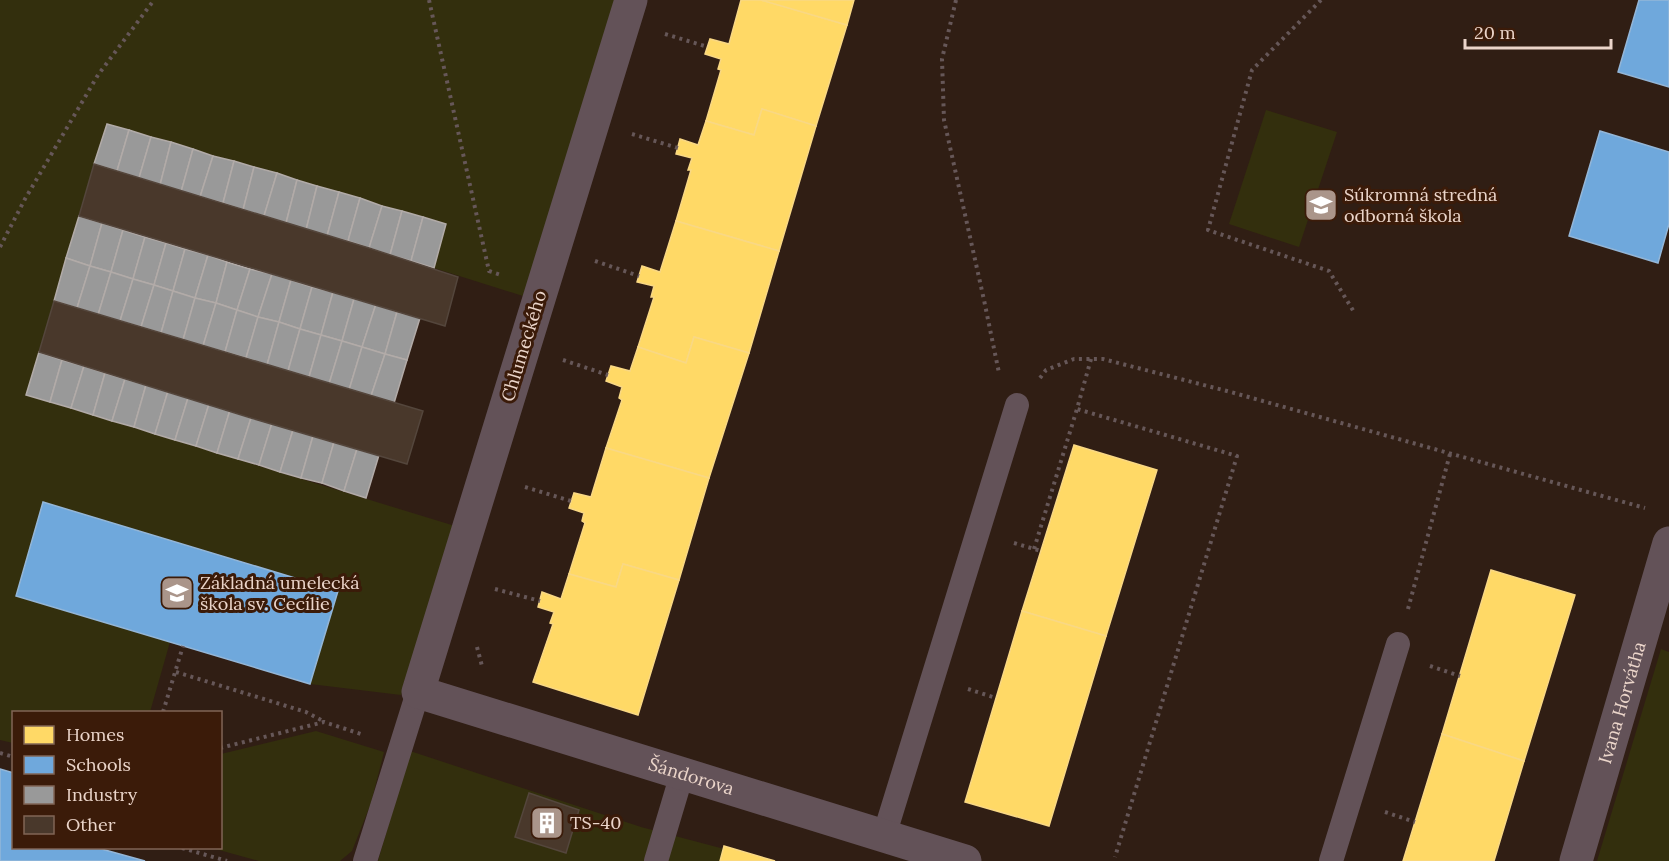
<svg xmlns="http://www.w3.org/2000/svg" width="1669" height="861" font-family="Lora,serif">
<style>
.green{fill:#332f0d}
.homes{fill:#ffd966;stroke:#f9d884;stroke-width:1.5}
.schools{fill:#6fa8dc;stroke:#94b6d7;stroke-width:1.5}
.industry{fill:#999;stroke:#b2aba8;stroke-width:1.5}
.building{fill:#49382b;stroke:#54463c;stroke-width:1.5}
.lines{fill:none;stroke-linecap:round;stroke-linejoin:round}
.path{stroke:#665758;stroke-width:4;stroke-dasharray:3 4.5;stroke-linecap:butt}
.lane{stroke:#635258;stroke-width:24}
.street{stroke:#635258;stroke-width:33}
.labels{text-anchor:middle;stroke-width:6;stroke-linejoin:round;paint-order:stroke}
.poi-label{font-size:18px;fill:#ebd5ca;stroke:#3b1b09;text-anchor:start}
.street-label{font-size:18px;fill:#ebd5ca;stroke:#3b1b09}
</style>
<rect width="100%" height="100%" fill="#301e14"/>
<!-- green -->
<g class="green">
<path d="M0,0H621L523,296L434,268L445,224L107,124L94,164L27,395L455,526L401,695L310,684L338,590L43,502L16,596L170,642L150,712H14L13,743L0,740Z"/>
<path d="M1266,110L1337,132L1299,247L1229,224Z"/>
<path d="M1661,649L1669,652V861H1597Z"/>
<path d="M316,731L384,752L371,803L352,851L340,861H259L212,848H220L221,754Z"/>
<path d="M410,751L641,827L770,861H378Z"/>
</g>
<!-- homes -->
<g class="homes">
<path d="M741,0H761L847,25L816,126L762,109L754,135L706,121L721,70L718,69L721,59L705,54L710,39L729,44Z"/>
<path d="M761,0H854L847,25Z"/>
<path d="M762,109L816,126L779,251L676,221L691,170H688L692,158L676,154L680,139L698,145L706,121L754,135Z"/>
<path d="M676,221L779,251L749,353L694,337L686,363L638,347L654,297H651L654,286L637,282L642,266L660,272Z"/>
<path d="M694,337L749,353L709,478L606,448L622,400L619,398L622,387L606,381L611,366L630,371L638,347L686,363Z"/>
<path d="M1074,445L1157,470L1106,636L1022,611Z"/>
<path d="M606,448L709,478L679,580L623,564L616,587L569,574L585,523L582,521L584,513L569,508L574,493L591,497Z"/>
<path d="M623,564L679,580L638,715L533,682L553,624L550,623L554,612L538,607L542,592L561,599L569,574L616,587Z"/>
<path d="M1491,570L1575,595L1524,761L1442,734Z"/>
<path d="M1022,611L1106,636L1049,826L965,802Z"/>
<path d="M1442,734L1524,761L1494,861H1403Z"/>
<path d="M724,846L775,861H720Z"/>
</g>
<!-- schools -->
<g class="schools">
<path d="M1639,0H1669V87L1618,72Z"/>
<path d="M1600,131L1669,152V224L1658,263L1569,236Z"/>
<path d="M43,502L338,591L310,684L16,596Z"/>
<path d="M0,769L14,773V848H98L145,861H0Z"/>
</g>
<!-- industry -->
<g class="industry">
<path d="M107,124L129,130L117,171L94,164Z"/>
<path d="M129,130L151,137L139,178L117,171Z"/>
<path d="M151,137L171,142L160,185L139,178Z"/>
<path d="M171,142L193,149L181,192L160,185Z"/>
<path d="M193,149L213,156L200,197L181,192Z"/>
<path d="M213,156L234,161L223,203L200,197Z"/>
<path d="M234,161L254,167L243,210L223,203Z"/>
<path d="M254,167L277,173L264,216L243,210Z"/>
<path d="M277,173L297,180L286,223L264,216Z"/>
<path d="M297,180L317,186L306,230L286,223Z"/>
<path d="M317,186L339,192L327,236L306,230Z"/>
<path d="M339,192L360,198L348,241L327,236Z"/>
<path d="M360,198L382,206L369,248L348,241Z"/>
<path d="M382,206L402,211L390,255L369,248Z"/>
<path d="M402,211L423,217L411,261L390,255Z"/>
<path d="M79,216L102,223L90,266L66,258Z"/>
<path d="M423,217L446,224L434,268L411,261Z"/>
<path d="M102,223L123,230L111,272L90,266Z"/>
<path d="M123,230L145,237L133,279L111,272Z"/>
<path d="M145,237L166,243L154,285L133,279Z"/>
<path d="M166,243L185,249L173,291L154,285Z"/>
<path d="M185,249L208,255L195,298L173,291Z"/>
<path d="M208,255L227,262L216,303L195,298Z"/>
<path d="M66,258L90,266L77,308L54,301Z"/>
<path d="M227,262L250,269L237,310L216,303Z"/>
<path d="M90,266L111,272L98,315L77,308Z"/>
<path d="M250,269L272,274L258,317L237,310Z"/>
<path d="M111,272L133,279L120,321L98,315Z"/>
<path d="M272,274L291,280L279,322L258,317Z"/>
<path d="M133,279L154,285L141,327L120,321Z"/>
<path d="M291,280L312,287L300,329L279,322Z"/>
<path d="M154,285L173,291L161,333L141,327Z"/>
<path d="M312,287L333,292L321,335L300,329Z"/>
<path d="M173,291L195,298L183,340L161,333Z"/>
<path d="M333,292L354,299L342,341L321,335Z"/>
<path d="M195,298L216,303L203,346L183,340Z"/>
<path d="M354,299L376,304L362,347L342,341Z"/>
<path d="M216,303L237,310L225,352L203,346Z"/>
<path d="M376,304L397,312L385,354L362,347Z"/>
<path d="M237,310L258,317L246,358L225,352Z"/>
<path d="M397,312L420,318L407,360L385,354Z"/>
<path d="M258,317L279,322L267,365L246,358Z"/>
<path d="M279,322L300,329L288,371L267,365Z"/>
<path d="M300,329L321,335L309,377L288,371Z"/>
<path d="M321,335L342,341L329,384L309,377Z"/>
<path d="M342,341L362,347L349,390L329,384Z"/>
<path d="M362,347L385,354L371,396L349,390Z"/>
<path d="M39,352L62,360L50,402L26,395Z"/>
<path d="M385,354L407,360L394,403L371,396Z"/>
<path d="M62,360L84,366L71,408L50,402Z"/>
<path d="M84,366L105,373L93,415L71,408Z"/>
<path d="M105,373L125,379L112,421L93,415Z"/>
<path d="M125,379L146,385L134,427L112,421Z"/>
<path d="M146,385L168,391L155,434L134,427Z"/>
<path d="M168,391L188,398L175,440L155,434Z"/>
<path d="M188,398L209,404L196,446L175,440Z"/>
<path d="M209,404L230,410L217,453L196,446Z"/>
<path d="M230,410L251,418L238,459L217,453Z"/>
<path d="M251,418L272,423L259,465L238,459Z"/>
<path d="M272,423L293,430L280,472L259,465Z"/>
<path d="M293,430L313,436L301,478L280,472Z"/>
<path d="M313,436L334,442L322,483L301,478Z"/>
<path d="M334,442L357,449L344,491L322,483Z"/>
<path d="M357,449L379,455L366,498L344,491Z"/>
</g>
<!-- building -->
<g class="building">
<path d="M94,164L369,248L458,277L445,326L79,216Z"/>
<path d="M54,301L423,411L407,464L251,418L39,352Z"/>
<path d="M529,793L579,810L566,853L515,837Z"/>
</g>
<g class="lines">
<!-- path -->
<g class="path">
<path d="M429,0L489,271L501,275"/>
<path d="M956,0L942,59L944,120L984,300L999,373"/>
<path d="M1321,0L1252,70L1208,230L1329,271L1354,312"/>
<path d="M665,34L708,47"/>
<path d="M632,134L678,148"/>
<path d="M0,247L25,199L98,75L154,0"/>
<path d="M595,261L639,276"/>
<path d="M1091,359L1077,409L1237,456L1115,857"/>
<path d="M563,360L608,375"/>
<path d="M1040,378L1046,370L1074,359H1103L1227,391L1645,508"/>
<path d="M525,487L571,501"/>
<path d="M1014,543L1041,551"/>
<path d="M1034,549L1077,409"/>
<path d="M495,589L540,601"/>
<path d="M1408,609L1450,454"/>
<path d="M477,647L482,666"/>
<path d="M1430,666L1460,676"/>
<path d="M176,672L306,712L323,721"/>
<path d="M968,689L996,698"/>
<path d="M163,712L183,646"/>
<path d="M220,748L324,722L364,735"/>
<path d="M0,753L14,757"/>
<path d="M1385,812L1415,822"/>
<path d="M182,848L227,861"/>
</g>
<!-- lane -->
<g class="lane">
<path d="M884,836L1017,405"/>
<path d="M365,861L418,692"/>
<path d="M656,861L682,774"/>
<path d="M1331,861L1398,644"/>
</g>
<!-- street -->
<g class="street">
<path id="s1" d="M631,0L418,692L965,861"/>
<path id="s2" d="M1576,861L1669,543"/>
</g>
</g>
<!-- icons -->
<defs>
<symbol id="school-square" viewBox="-11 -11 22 22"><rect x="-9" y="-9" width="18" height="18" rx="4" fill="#aa958a" stroke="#3b1b09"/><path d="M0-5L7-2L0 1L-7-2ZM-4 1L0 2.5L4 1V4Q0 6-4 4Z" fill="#fff"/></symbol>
<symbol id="building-square" viewBox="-11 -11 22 22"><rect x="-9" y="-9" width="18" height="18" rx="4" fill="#aa958a" stroke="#3b1b09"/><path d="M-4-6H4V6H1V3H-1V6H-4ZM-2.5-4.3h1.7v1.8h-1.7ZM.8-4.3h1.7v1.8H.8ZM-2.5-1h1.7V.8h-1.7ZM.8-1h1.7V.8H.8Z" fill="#fff"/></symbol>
</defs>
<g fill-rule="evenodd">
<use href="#school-square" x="1302" y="186" width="38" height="38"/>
<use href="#school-square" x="158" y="574" width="38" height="38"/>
<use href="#building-square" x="528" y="804" width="38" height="38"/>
</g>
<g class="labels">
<!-- poi labels -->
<g class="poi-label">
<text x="1344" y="201">Súkromná stredná<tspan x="1344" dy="21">odborná škola</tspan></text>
<text x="200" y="589">Základná umelecká<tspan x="200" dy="21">škola sv. Cecílie</tspan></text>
<text x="570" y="829">TS-40</text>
</g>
<!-- street labels -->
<g class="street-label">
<text transform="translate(524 346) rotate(-73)" y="6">Chlumeckého</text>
<text dy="6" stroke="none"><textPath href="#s2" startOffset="165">Ivana Horvátha</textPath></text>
<text dy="6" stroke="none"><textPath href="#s1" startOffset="1010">Šándorova</textPath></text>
</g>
</g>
<!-- legend -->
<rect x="12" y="711" width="210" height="138" fill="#3b1b09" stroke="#816556" stroke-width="1.5"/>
<rect x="24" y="726" width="30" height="18" fill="#ffd966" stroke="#816556" stroke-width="1.5"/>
<text x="66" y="741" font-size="18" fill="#ebd5ca">Homes</text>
<rect x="24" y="756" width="30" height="18" fill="#6fa8dc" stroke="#816556" stroke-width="1.5"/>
<text x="66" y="771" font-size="18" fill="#ebd5ca">Schools</text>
<rect x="24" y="786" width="30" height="18" fill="#999999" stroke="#816556" stroke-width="1.5"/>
<text x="66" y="801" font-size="18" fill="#ebd5ca">Industry</text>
<rect x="24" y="816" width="30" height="18" fill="#49382b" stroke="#816556" stroke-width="1.5"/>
<text x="66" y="831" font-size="18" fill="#ebd5ca">Other</text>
<!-- scale -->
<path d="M1465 39v9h146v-9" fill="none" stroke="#ebd5ca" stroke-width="3"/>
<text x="1474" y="39" font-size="18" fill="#ebd5ca" stroke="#3b1b09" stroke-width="4.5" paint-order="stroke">20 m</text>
</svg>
